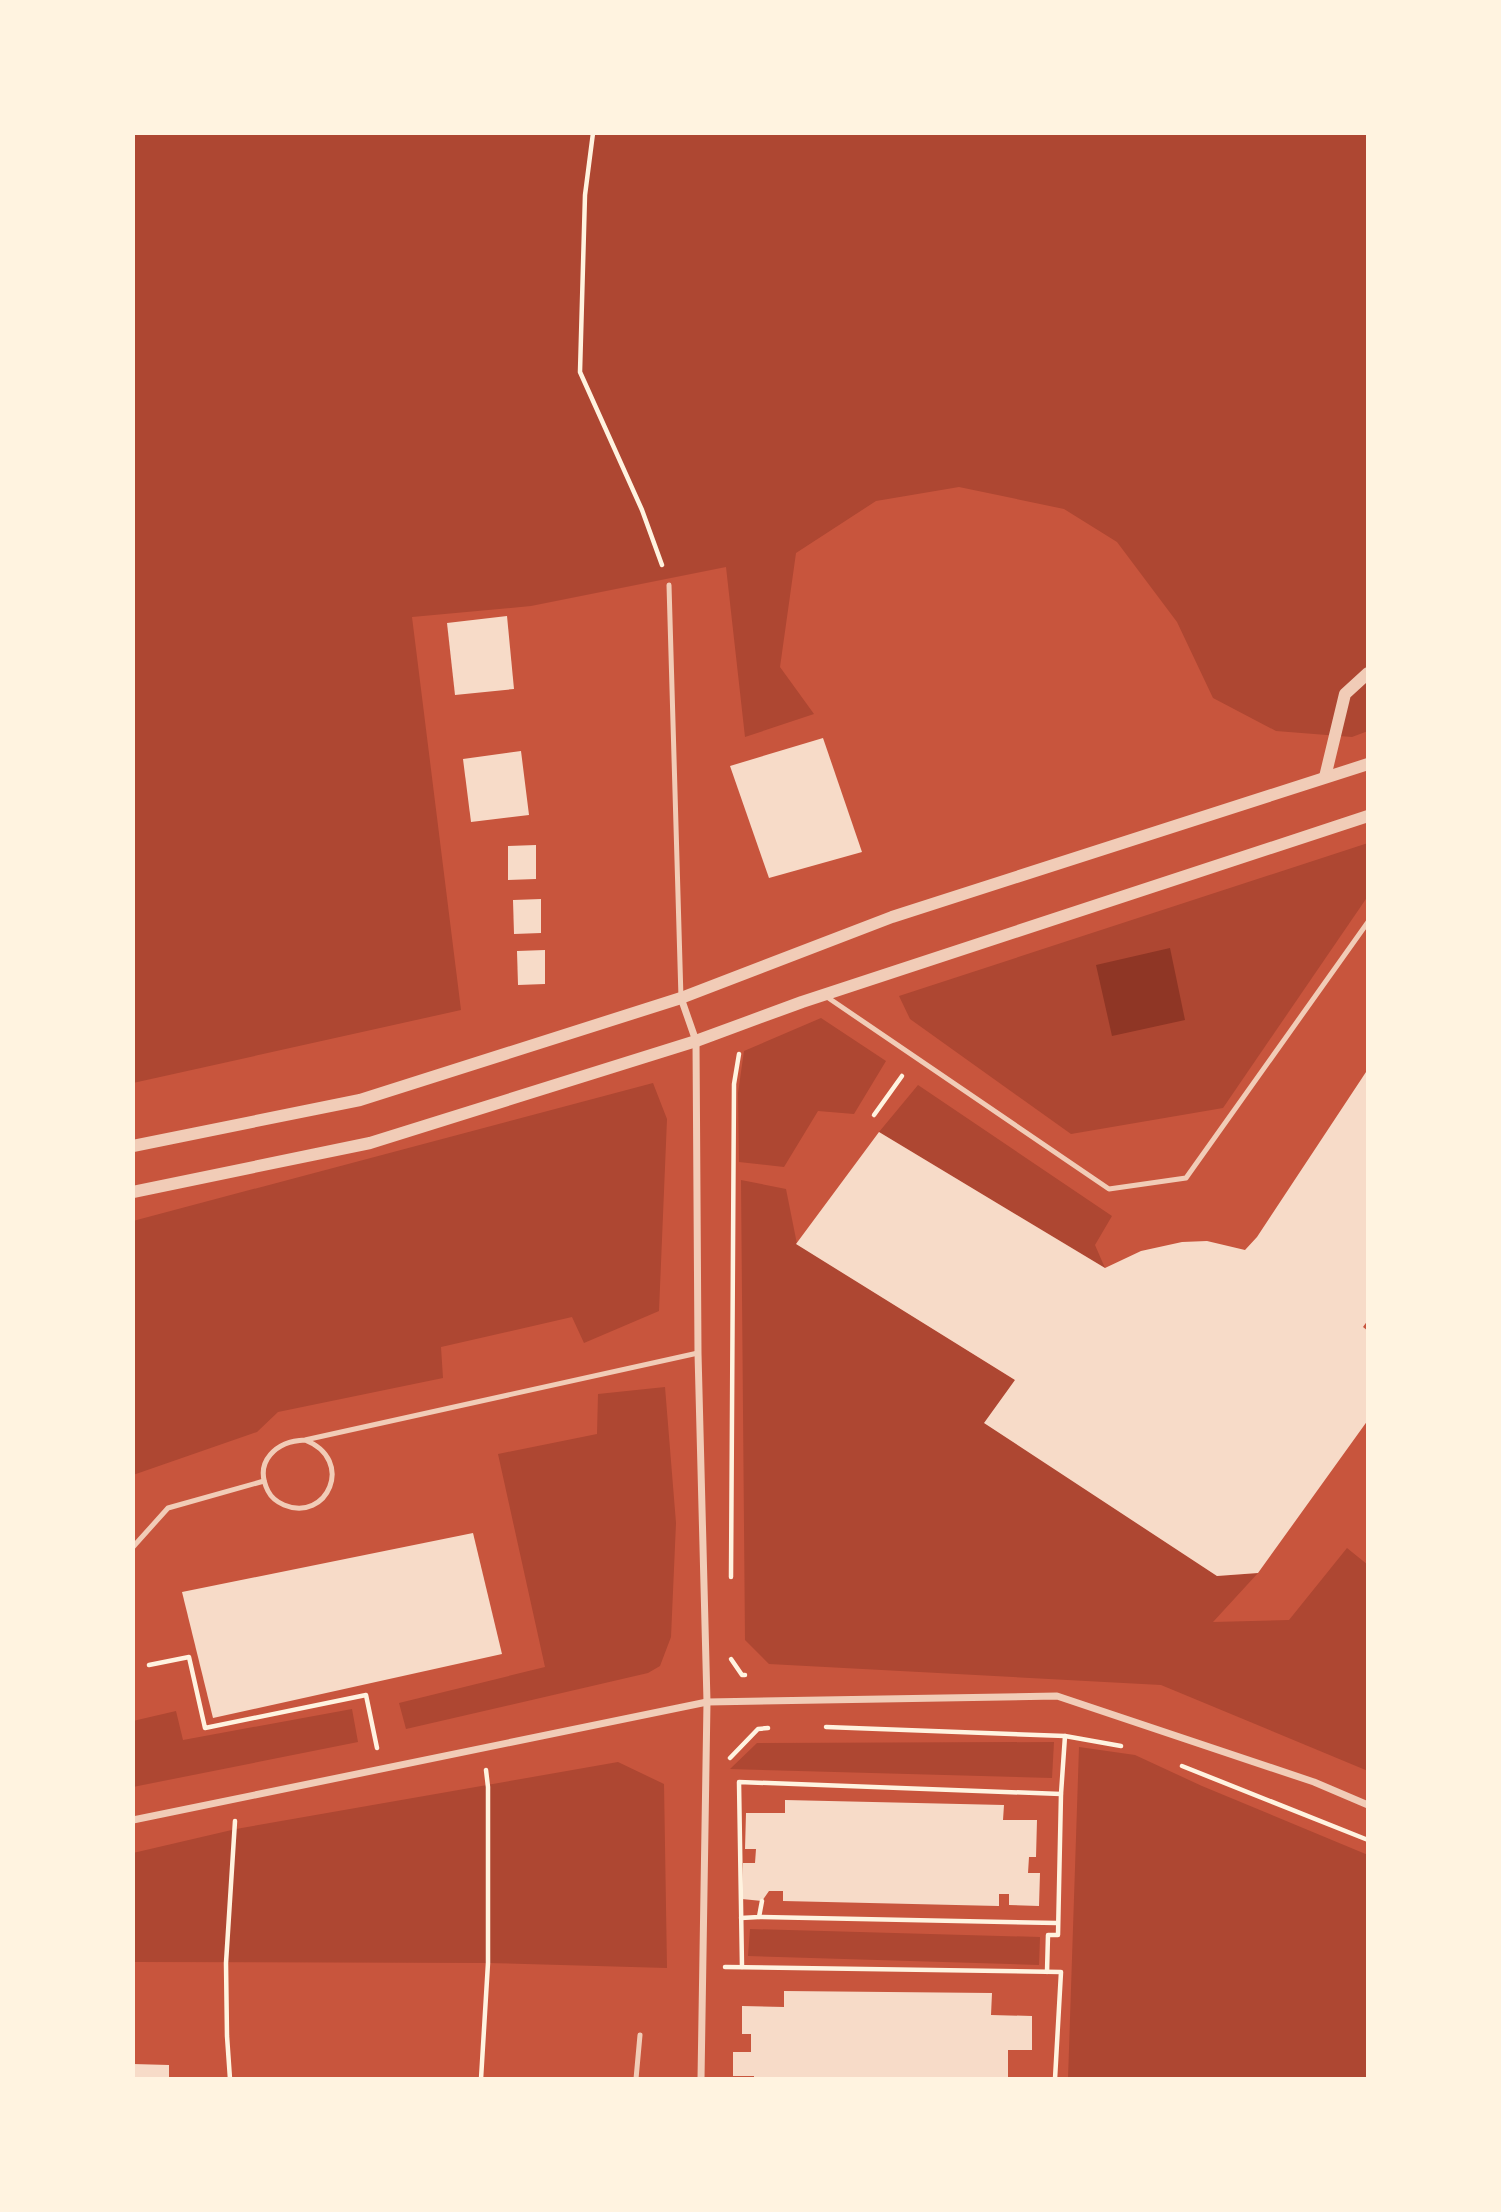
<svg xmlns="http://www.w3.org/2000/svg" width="1501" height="2212" font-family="'Varela Round',sans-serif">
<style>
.green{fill:#ae4732}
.water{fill:#8f3625}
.building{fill:#f7dbc8}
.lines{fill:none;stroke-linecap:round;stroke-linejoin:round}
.path{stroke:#fff3e0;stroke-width:4.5}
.service{stroke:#f1ccb7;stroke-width:5}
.minor{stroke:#f1ccb7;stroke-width:7}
.tertiary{stroke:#f1ccb7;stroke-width:12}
</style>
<rect width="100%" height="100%" fill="#c8553d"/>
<!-- green -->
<g class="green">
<path d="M133,133H1368V731L1352,737L1276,731L1213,698L1177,622L1117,542L1064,509L959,487L876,501L796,553L780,667L814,714L745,737L726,567L531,606L412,617L461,1010L133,1083Z"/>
<path d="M1368,843V896L1223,1108L1071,1134L910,1019L899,996Z"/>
<path d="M821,1018L886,1061L854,1114L818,1111L784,1167L739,1162L738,1093L744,1051Z"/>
<path d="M653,1083L667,1119L659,1311L584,1343L572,1317L441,1347L443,1378L278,1412L257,1432L133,1475V1221Z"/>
<path d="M918,1085L1112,1216L1095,1245L1105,1268L879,1132Z"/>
<path d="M741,1180L786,1189L797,1244L1015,1380L985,1423L1217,1576L1258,1573L1213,1622L1289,1620L1347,1548L1368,1565V1771L1161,1685L769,1664L745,1640Z"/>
<path d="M665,1387L676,1523L671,1637L660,1666L648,1673L406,1729L399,1703L545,1667L498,1454L597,1434L598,1394Z"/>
<path d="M352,1709L358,1742L133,1787V1721L176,1711L183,1740Z"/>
<path d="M1054,1742L1052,1778L730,1769L757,1743Z"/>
<path d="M1079,1747L1135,1755L1202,1786L1368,1855V2079H1068Z"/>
<path d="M618,1762L664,1784L667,1968L488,1963L133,1962V1853L236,1829Z"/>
<path d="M750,1929L1040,1937L1039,1965L748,1956Z"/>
</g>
<!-- water -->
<path class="water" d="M1170,948L1185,1020L1112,1036L1096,965Z"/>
<!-- building -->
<g class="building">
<path d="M507,616L514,689L455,695L447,623Z"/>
<path d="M823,738L862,852L769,878L730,766Z"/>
<path d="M521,751L529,815L471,822L463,759Z"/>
<path d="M536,845V879L508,880V846Z"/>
<path d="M541,899V933L514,934L513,900Z"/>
<path d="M545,950V984L518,985L517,951Z"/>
<path d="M1368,1069V1320L1363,1327L1368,1331V1420L1258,1573L1217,1576L984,1423L1015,1380L796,1244L879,1132L1105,1268L1141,1251L1182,1242L1207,1241L1245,1250L1257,1237Z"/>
<path d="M473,1533L502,1654L213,1718L182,1592Z"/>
<path d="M785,1800L1004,1805L1003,1820H1037L1036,1857H1029L1028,1873H1040L1039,1906L1009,1905V1894H999V1906L783,1901V1891H769L762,1901L742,1899L743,1863H755L756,1849H745L746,1813H785Z"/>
<path d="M784,1991L992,1993L991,2015L1032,2016V2050H1008V2079H754V2076H733V2052H751V2034H742V2006L784,2007Z"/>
<path d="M133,2064L169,2065V2079H133Z"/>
</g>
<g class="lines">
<!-- path -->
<g class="path">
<path d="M593,133L585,195L580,372L642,510L662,565"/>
<path d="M874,1115L902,1076"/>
<path d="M731,1577L734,1084L739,1054"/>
<path d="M731,1659L742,1675H745"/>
<path d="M149,1665L189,1657L205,1728L366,1695L377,1748"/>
<path d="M826,1727L1065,1736L1121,1746"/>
<path d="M730,1758L758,1729L768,1728"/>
<path d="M1182,1766L1368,1840"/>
<path d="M759,1917L1057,1923"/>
<path d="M741,1918L759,1917L762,1901"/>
<path d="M725,1967L1061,1972L1055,2079"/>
<path d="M742,1967L739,1782L1061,1794"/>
<path d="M1047,1972L1048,1935H1058L1061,1794L1065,1736"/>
<path d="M230,2079L227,2036L226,1963L235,1821"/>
<path d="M481,2079L488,1963V1787L486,1770"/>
</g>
<!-- service -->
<g class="service">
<path d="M669,585L681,998"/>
<path d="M827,997L1109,1189L1186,1178L1368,922"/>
<path d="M305,1440C356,1460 327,1523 284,1505C277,1502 271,1497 268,1491C253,1461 277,1441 305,1440L698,1353"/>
<path d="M133,1547L168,1508L264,1481"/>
<path d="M636,2079L640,2035"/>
</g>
<!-- minor -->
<g class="minor">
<path d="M681,998L696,1041L698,1353L707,1702L701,2079"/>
<path d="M133,1820L707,1702L1057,1696L1314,1782L1368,1805"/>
</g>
<!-- tertiary -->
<g class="tertiary">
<path d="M1325,777L1345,694L1368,673"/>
<path d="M133,1146L360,1100L681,998L892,917L1368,764"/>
<path d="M133,1192L370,1143L696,1041L802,1002L1368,816"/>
</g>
</g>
<!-- border -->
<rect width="1501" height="2212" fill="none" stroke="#fff3e0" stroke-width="270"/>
</svg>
